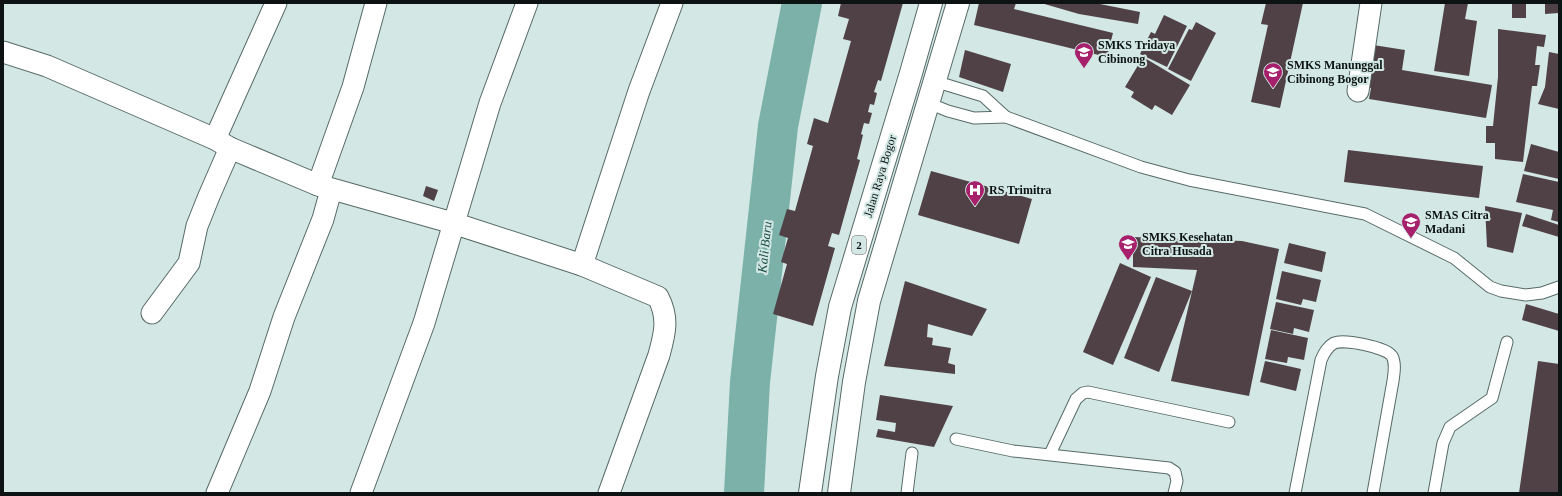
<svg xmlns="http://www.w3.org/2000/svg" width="1562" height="496" font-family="Georgia,serif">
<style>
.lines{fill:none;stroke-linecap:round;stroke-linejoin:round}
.river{stroke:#7bb1a9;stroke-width:40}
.building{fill:#504147}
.service-casing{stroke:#576a67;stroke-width:13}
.minor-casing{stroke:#576a67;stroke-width:23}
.trunk-casing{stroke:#576a67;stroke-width:24}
.service{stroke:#fff;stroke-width:11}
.minor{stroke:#fff;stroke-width:21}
.trunk{stroke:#fff;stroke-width:22}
.labels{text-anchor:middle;stroke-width:4;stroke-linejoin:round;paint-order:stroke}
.shield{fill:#d3e8e4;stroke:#485351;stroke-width:1}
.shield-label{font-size:11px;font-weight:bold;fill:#0c1312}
.poi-label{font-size:12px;font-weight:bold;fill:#0c1312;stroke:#d3e8e4;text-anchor:start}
.street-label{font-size:12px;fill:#0c1312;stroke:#d3e8e4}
.water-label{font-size:13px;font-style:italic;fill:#1a4a44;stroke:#d3e8e4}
</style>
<rect width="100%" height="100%" fill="#d3e8e4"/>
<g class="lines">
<!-- river -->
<path class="river" d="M744,493L750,382L778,126L802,3"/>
</g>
<!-- building -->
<g class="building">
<path d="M841,3H903L881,81L878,80L874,92L877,93L874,105L870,104L868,112L872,113L869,124L864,123L861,134L863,135L857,159L860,160L839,235L832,233L828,246L835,248L813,326L773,314L787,264L781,262L788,238L779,235L787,209L795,211L813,146L807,144L814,118L828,123L851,41L843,39L849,19L838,16Z"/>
<path d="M979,3H1016L1014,9L1113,33L1107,57L974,25Z"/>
<path d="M1041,3H1095L1140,12L1138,24L1079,14Z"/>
<path d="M1266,3H1303L1280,108L1251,102L1268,25L1261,24Z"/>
<path d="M1445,3H1468L1465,19L1477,21L1469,76L1434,71Z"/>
<rect x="1512" y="3" width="14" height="15"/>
<path d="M1545,3H1559V13L1545,14Z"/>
<path d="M1164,15L1187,26L1167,67L1140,54L1151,32L1155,34Z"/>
<path d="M1196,22L1216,33L1191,81L1168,69L1189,29L1192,30Z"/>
<path d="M1498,29L1546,35L1544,47L1537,46L1535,65H1540L1537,86H1532L1523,162L1495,159V143H1486V126H1493L1498,77Z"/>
<path d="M1367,44L1405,50L1402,70L1492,85L1486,118L1369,99L1371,88L1360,86Z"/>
<path d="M965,50L1011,64L1003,92L959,77Z"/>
<path d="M1549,52L1559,54V109L1538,104L1545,87Z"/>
<path d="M1143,57L1190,85L1172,115L1155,105L1152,110L1131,97L1134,92L1125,87Z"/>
<path d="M1531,144L1559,152V179L1524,171Z"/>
<path d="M1348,150L1483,166L1479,198L1344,182Z"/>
<path d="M931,171L1032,199L1019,244L918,215Z"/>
<path d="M1523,174L1559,182V222L1551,220L1553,210L1516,202Z"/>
<path d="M426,186L438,190L434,201L423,196Z"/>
<path d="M1485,206L1522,213L1513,253L1487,247Z"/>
<path d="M1526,214L1559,225V237L1522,226Z"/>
<path d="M1133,237L1242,241L1279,249L1249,396L1171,381L1197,270L1133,267Z"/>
<path d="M1289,243L1326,252L1322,272L1284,263Z"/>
<path d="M1120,263L1151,277L1113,365L1083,352Z"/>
<path d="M1282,271L1321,280L1316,302L1303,299L1301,305L1276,299Z"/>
<path d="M1156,277L1192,291L1159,372L1124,358Z"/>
<path d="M905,281L987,309L972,336L928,324L927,337L933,338L932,345L951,348L948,363L955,365V374L884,366Z"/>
<path d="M1276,302L1314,310L1309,332L1294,328L1293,334L1270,329Z"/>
<path d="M1526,304L1559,314V331L1522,320Z"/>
<path d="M1271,330L1308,338L1304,360L1288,357L1287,363L1265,359Z"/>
<path d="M1265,361L1301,369L1296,391L1260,382Z"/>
<path d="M1538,361L1559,364V493H1519Z"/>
<path d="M880,395L953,406L934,447L876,437L878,429L895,432L896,423L876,420Z"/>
</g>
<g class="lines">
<defs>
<g id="service">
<path d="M934,81L983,96L1006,117L1141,167L1189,180L1365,214L1454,258L1490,287L1501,291L1526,295L1542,293L1559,287"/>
<path d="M928,103L948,111L974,118L1006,117"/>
<path d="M956,439L1013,451L1169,468L1175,472L1177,481L1174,493"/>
<path d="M1050,454L1076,399L1083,393L1088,392L1229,422"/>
<path d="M907,493L912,453"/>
<path d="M1295,493L1321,360C1324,353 1327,347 1334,343C1344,339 1386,347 1392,356C1396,363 1394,374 1393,381L1373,493"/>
<path d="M1434,493L1443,443L1450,427L1492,398L1507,342"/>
</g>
<g id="minor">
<path d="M3,52L47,66L215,139L230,148L318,185L453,223L582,265L658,297C669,318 665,333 659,355L609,493"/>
<path d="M1358,91L1371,3"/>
<path d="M215,139L276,3"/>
<path d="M318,185L353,87L376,3"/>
<path d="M582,265L639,91L672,3"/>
<path d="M152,313L189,263L197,226L209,196L230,148"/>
<path d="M217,493L260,391L284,317L323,219L331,190"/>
<path d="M361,493L424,323L490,103L527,3"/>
</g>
<g id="trunk">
<path d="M810,493L827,376L840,307L911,73L931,3"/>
<path d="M839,493L854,382L869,301L958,3"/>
</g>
</defs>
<!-- service casing -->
<use href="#service" class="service-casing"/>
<!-- minor casing -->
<use href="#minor" class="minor-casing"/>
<!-- trunk casing -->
<use href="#trunk" class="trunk-casing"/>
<!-- service -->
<use href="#service" class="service"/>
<!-- minor -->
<use href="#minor" class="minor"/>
<!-- trunk -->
<use href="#trunk" class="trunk"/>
</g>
<!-- icons -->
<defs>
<symbol id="school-pin" viewBox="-11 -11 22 30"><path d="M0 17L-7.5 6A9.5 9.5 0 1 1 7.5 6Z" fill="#a6206b" stroke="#d3e8e4"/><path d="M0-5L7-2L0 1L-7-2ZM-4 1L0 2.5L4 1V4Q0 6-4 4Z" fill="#fff"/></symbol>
<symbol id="hospital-pin" viewBox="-11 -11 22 30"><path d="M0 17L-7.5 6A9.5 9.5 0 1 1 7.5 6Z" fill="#a6206b" stroke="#d3e8e4"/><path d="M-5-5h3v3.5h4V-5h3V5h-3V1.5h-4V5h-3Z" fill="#fff"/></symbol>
</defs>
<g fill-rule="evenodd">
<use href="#school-pin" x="1073" y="41" width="22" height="30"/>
<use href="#school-pin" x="1262" y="61" width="22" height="30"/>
<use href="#hospital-pin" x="964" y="179" width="22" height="30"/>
<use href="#school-pin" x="1400" y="211" width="22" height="30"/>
<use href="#school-pin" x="1117" y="233" width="22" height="30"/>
</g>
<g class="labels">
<!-- shield labels -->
<rect class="shield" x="852" y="236" width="14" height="18" rx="3"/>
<g class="shield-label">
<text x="859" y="249">2</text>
</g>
<!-- poi labels -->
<g class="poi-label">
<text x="1098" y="49">SMKS Tridaya<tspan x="1098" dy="14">Cibinong</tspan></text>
<text x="1287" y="69">SMKS Manunggal<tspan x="1287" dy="14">Cibinong Bogor</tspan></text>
<text x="989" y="194">RS Trimitra</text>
<text x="1425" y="219">SMAS Citra<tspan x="1425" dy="14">Madani</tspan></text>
<text x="1142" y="241">SMKS Kesehatan<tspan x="1142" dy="14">Citra Husada</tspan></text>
</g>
<!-- street labels -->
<g class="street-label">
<text transform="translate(880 176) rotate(-73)" y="4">Jalan Raya Bogor</text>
</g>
<!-- water labels -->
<g class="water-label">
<text transform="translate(764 247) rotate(-84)" y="5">Kali Baru</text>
</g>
</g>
<!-- border -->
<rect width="1562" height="496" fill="none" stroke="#0c1312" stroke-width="8"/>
</svg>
